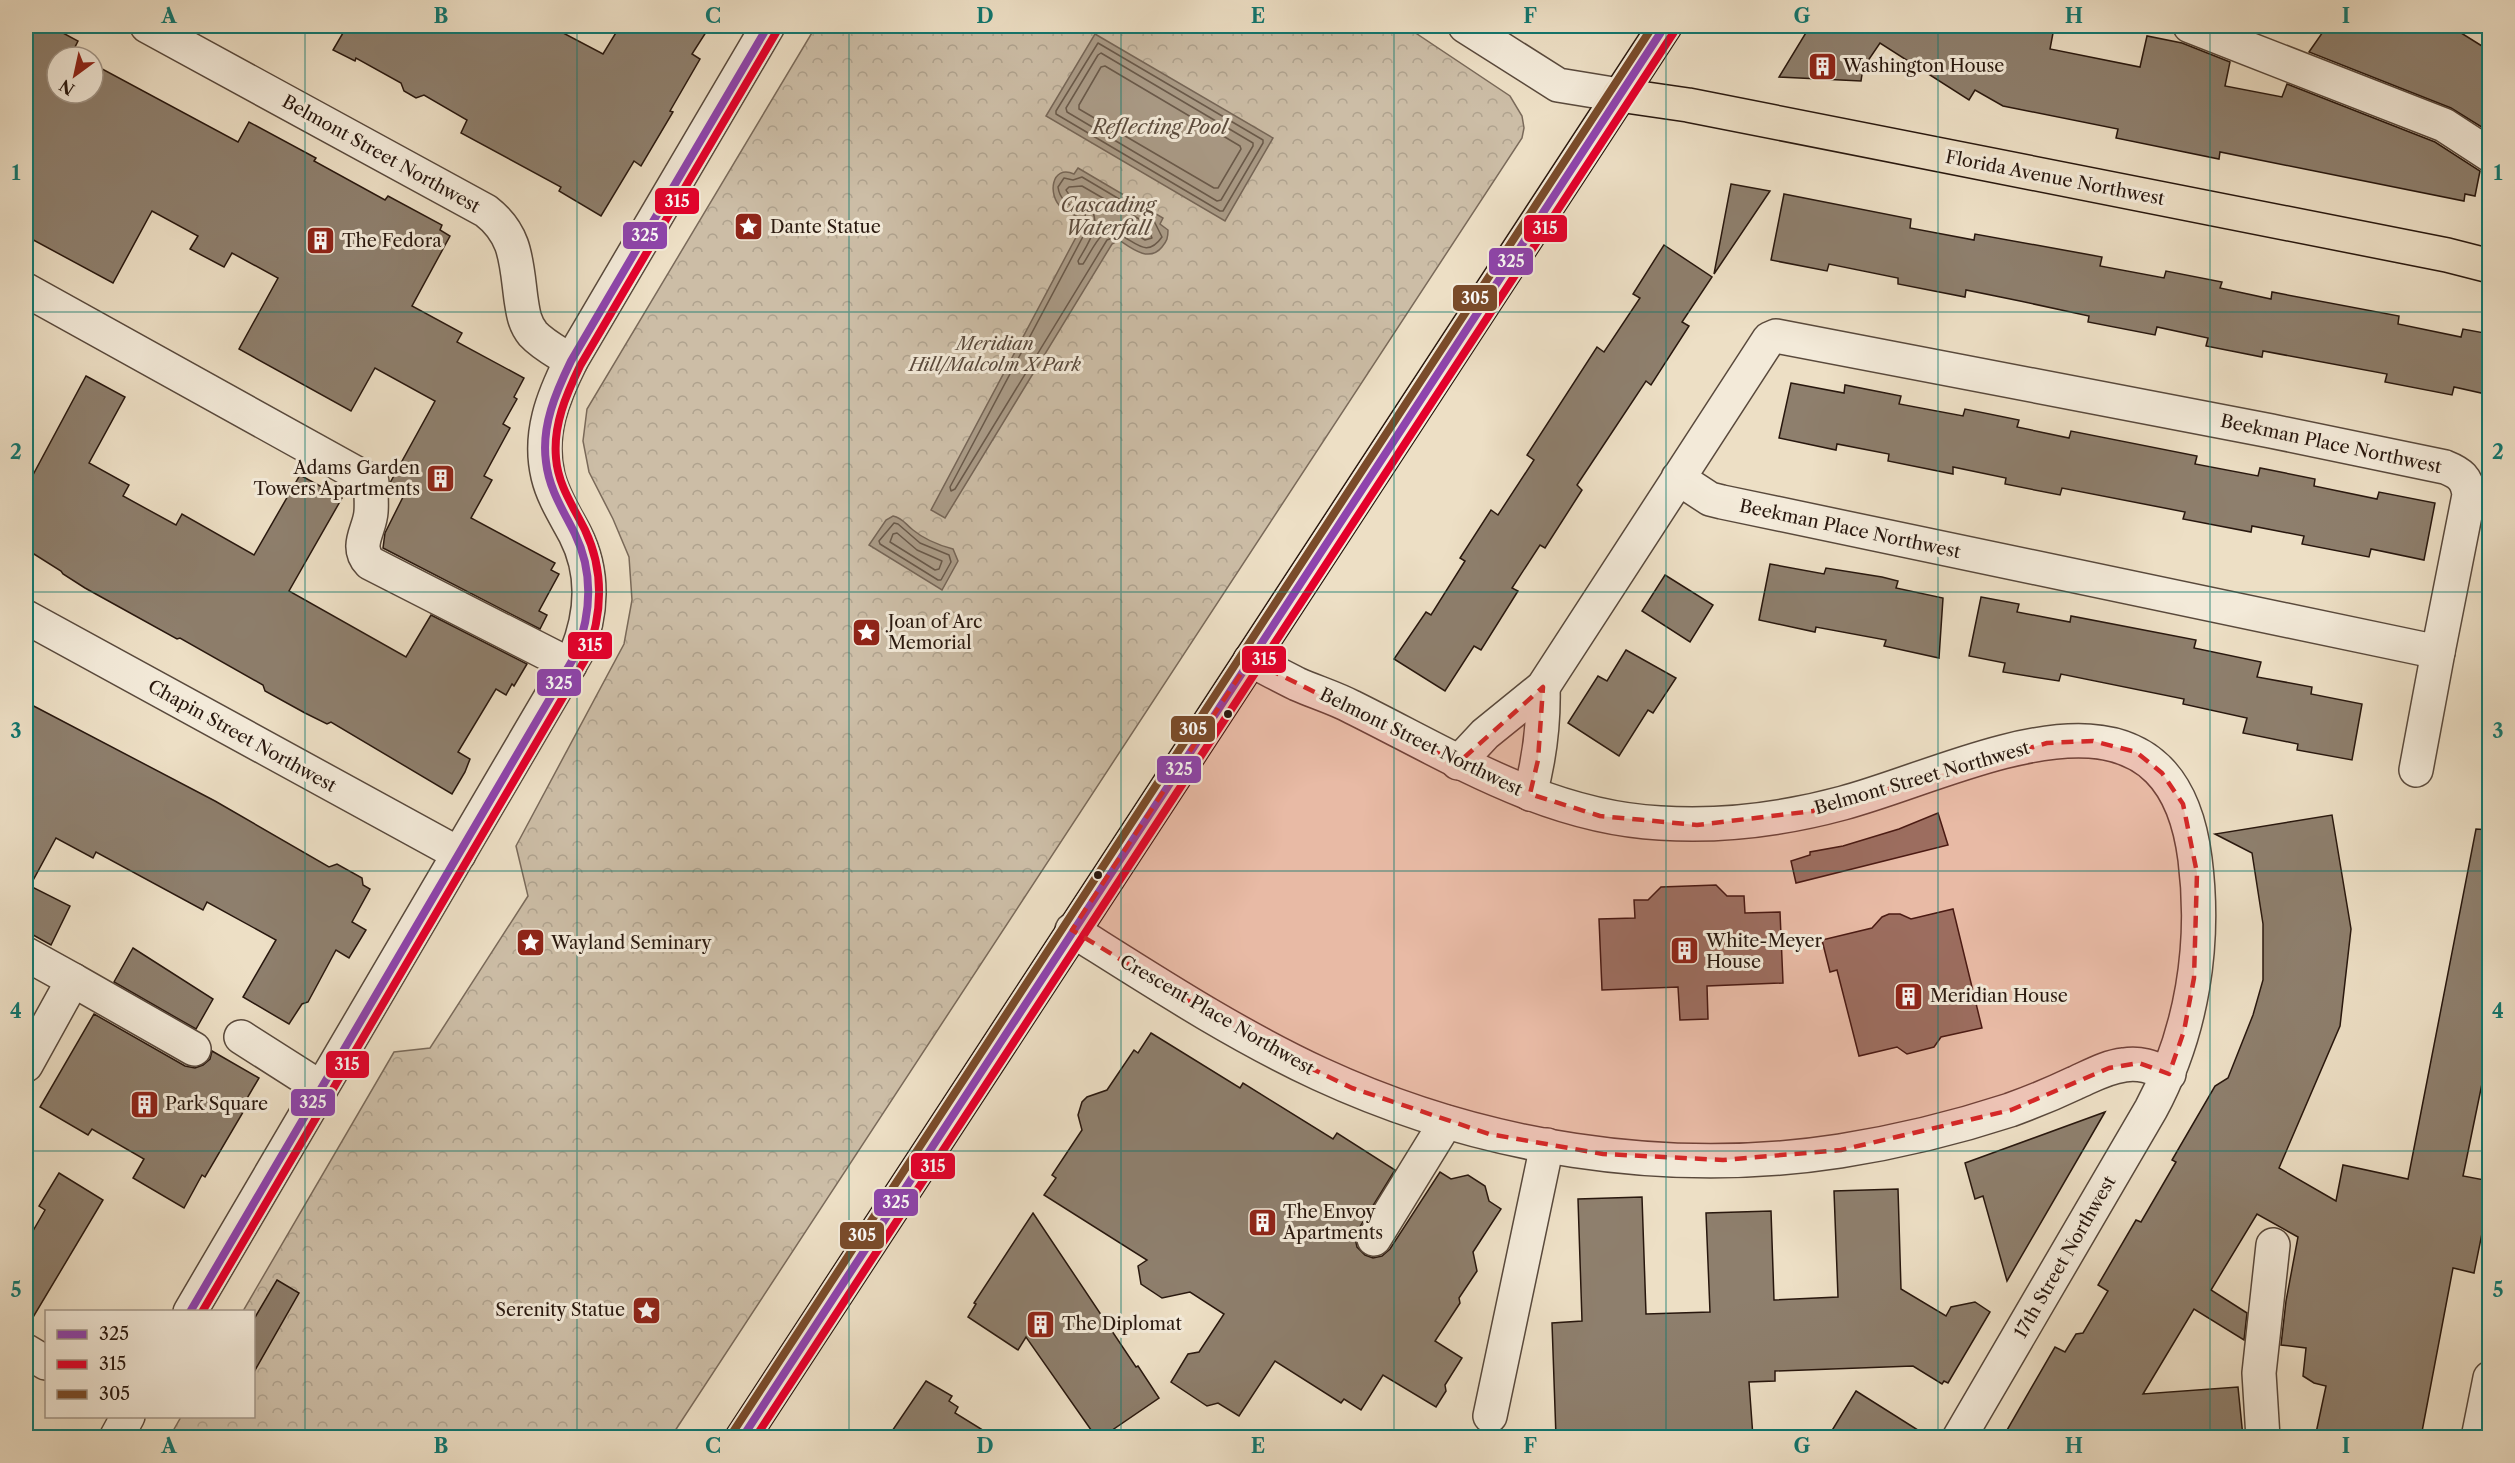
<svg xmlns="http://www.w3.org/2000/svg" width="2515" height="1463" font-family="'Libre Caslon Text',serif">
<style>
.park{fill:url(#park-crowns);stroke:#7a6a5a;stroke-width:1.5}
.water{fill:#aa9b87;stroke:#766657;stroke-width:1.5}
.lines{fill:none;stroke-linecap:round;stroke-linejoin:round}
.shore{stroke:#69594a;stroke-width:1.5}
.building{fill:#8e7f6d;stroke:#28170e;stroke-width:1.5}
.minor-casing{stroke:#59493c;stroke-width:36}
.major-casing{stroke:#28170e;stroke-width:36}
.minor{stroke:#f3ead9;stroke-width:33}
.major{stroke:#eddfc5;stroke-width:33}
.bus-1-casing{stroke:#f3ead9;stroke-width:12}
.bus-2-casing{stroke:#f3ead9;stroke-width:12}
.bus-3-casing{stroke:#f3ead9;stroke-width:12}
.bus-1{stroke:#8e44ad;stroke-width:8}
.bus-2{stroke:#e4002b;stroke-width:8}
.bus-3{stroke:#7a4b2a;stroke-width:8}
.marked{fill:#d62828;fill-opacity:0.2;stroke:#d62828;stroke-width:4.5;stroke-dasharray:12 8;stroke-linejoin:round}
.grid{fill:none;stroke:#0f766e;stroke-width:1.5;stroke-opacity:0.55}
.bus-dot{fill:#28170e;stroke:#f3ead9;stroke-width:2}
.labels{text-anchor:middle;stroke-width:6;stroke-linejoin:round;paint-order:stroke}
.poi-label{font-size:18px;fill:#28170e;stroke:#f3ead9;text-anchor:start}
.street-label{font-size:18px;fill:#28170e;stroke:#f3ead9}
.park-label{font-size:18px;font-style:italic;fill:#59493c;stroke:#f3ead9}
.water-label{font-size:20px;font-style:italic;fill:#5c4c3e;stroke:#f3ead9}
.line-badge{stroke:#f3ead9;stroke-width:2}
.badge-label{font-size:16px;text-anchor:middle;font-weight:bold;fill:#fff}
.neatline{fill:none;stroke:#0f766e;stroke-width:2}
.grid-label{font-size:20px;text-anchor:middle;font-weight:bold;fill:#0f766e}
</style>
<defs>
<pattern id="park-crowns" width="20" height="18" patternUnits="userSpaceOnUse" patternTransform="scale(1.5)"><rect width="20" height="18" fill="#ccbda6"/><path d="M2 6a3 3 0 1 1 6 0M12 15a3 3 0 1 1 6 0" fill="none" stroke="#afa28e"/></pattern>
</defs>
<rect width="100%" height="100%" fill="#eddfc5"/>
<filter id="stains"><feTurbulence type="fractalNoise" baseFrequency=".00333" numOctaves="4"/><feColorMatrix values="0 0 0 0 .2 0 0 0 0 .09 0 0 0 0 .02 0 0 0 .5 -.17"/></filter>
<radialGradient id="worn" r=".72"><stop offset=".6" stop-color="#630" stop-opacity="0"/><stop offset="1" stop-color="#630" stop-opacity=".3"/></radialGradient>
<!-- park -->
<path class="park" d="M816,26H1405L1510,96L1522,116L1524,128L1522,138L671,1437L169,1438L181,1417L254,1416V1312L243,1311L394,1052L430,1048L528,896L516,846L624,644L632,600L629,557L613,519L589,472L583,441L587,409Z"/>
<!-- water -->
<g class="water">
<path d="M1095,34L1273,138L1225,221L1046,116Z"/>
<path d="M1078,168L1163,218L1160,224L1168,230C1168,238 1167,241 1162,247C1149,263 1131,248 1119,240L1112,244L945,518L931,510L1082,226L1080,218C1074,215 1067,212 1062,208C1047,196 1051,164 1074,174Z"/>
<path d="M893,516C903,518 905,524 913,530C925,540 938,545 953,549L958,561L942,590L869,545L886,520Z"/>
</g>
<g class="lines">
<!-- shore -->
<g class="shore">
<path d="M1098,43L1263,140V143L1223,211H1220L1056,114V111Z"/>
<path d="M1101,53L1253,143V146L1221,200L1217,201L1067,112L1066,108L1098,55Z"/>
<path d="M1105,66L1240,146L1241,149L1218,188H1214L1079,109V105L1101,67Z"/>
<path d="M1082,177L1153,219L1162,237C1147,258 1137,243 1120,235L1107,240L955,489L951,491L950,487L1087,229L1085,214C1073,206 1060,203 1058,187L1064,178L1073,180Z"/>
<path d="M1082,186L1146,223L1152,238L1145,240C1138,236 1131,230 1124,228C1103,221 1092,251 1083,264H1079L1078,261C1087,245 1107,218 1085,205C1077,200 1070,198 1066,190L1069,187Z"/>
<path d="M894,523L898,524L920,543L949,555L951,562L941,580H938L880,544L879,541Z"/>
<path d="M897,533L917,550L942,561L939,569L935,570L890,542L893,534Z"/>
</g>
</g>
<!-- building -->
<g class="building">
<path d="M26,26H50L78,41L72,53L80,57H57V93H93V64L238,142L249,122L316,158L314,161L385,200L388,196L442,225L440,230L450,236L412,306L462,333L457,342L524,378L514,397L517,399L503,424L510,428L484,476L492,480L471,518L555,563L551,570L559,574L539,611L547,615L540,629L383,548L385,533L406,491L390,483L435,401L375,368L351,411L239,349L278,278L232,253L224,267L190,249L198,236L152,211L113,283L26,236Z"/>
<path d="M347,26H550L603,54L620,26H710L692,54L700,59L670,111L673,112L641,166L634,161L601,216L559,191L561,187L461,133L467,120L424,95L416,98L404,91L401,83L356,58L355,61L333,50Z"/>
<path d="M1810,26H2014L2053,33L2050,49L2140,67L2147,36L2182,43L2230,62L2225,86L2282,97L2287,84L2435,142L2480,171L2475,196L2465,194L2464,201L2220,152L2219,159L2116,138L2118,129L2003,106L1975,90L1969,100L1880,43L1863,68L1861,81L1779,77Z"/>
<path d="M2327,26H2450L2490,51L2488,131L2451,108L2309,52Z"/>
<path d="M1731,184L1770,191L1714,274Z"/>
<path d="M1784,194L1911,219L1910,228L1974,240L1975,234L2102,257L2100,266L2164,278L2166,271L2222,282L2220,288L2271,299L2272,292L2399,316L2398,324L2461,337L2463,329L2490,334V395L2454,387L2452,395L2385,382L2387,374L2263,351L2262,357L2206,346L2208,338L2157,327L2155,335L2088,322L2089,316L2020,301L1966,290L1965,297L1898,284V278L1829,264L1827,271L1771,260Z"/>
<path d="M1664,245L1712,277L1682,322L1689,326L1651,385L1646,381L1577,485L1582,490L1545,548L1540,545L1512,588L1518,591L1481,650L1474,646L1445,691L1394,659L1426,612L1431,615L1465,561L1460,558L1491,510L1498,515L1534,460L1527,455L1597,347L1604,352L1640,298L1633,294Z"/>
<path d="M86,376L125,397L89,463L129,485L123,496L176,525L182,514L254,555L300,475L342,498L289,591L406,657L431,615L527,664L514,686L512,684L506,695L496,689L458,752L470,759L465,772L452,794L331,722L327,724L305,713L265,691L263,685L180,638L177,639L85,588L63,574L61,571L26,549V488Z"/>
<path d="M1791,383L1844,393L1845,385L1901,396L1899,404L1963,416L1965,409L2019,420L2017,427L2069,438L2071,431L2197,456L2195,464L2258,476L2260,468L2315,479L2314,486L2377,499L2379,492L2435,503L2424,560L2371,549L2369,557L2302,544L2304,536L2252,526L2251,532L2183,519L2185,512L2062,488L2060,495L2005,484L2006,478L1953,467V474L1888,461L1889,454L1837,444L1836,450L1779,438Z"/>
<path d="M1770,564L1824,574L1826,568L1882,577L1898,581L1896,588L1943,598L1939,658L1884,646L1886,640L1816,627L1815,632L1759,620Z"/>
<path d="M1665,575L1713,605L1690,642L1642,611Z"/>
<path d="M1981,597L2019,604L2017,612L2070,622L2071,616L2196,640L2194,648L2261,662L2257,677L2312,687L2311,694L2362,704L2352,760L2297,750L2298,744L2243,733L2247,718L2183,704L2184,699L2061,674L2059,681L2003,672L2005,663L1969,656Z"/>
<path d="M1626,650L1676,678L1653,713L1648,710L1619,756L1568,723L1598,676L1607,681Z"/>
<path d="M26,702L215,801L329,867L337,864L362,878L363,885L370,889L352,922L366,930L349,958L336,950L308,1002L302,1004L289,1024L243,997L276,940L207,902L203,910L96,852L93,858L56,838L30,886L70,906L51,945L26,931Z"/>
<path d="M1938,813L1948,845L1796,883L1791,861L1810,855V852L1843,846L1899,829Z"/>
<path d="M2332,815L2351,929L2340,1026L2279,1168L2336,1201L2343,1165L2408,1179L2476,829L2490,830V1045L2463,1176L2490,1181V1194L2474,1273L2453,1268L2421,1437H2336L2316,1433L2326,1386L2314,1383L2303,1376L2306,1348L2281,1345L2286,1301L2298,1237L2257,1214L2211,1290L2247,1313L2244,1340L2194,1309L2143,1394L2238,1387L2243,1437H2003L2055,1347L2065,1352L2076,1334L2083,1333L2108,1291L2098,1285L2136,1220L2141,1222L2176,1162L2172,1160L2215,1086L2228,1078L2253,1015L2263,980V924L2252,853L2215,834Z"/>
<path d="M1716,885L1727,896H1744L1745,913L1780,912L1783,983L1707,986L1708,1019L1680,1020L1678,987L1602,990L1599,919L1635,918L1634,900H1648L1661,887Z"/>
<path d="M1953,909L1982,1028L1941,1037L1934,1047L1907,1054L1897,1047L1859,1056L1837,970L1830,972L1822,940L1872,928L1882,917L1889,914H1900L1911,919Z"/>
<path d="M133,948L213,999L196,1029L114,982Z"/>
<path d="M94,1014L185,1066L195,1068L203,1065L210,1059L212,1051L259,1078L246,1100L249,1102L205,1177L202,1175L184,1208L133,1178L144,1159L92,1129L88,1135L40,1107Z"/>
<path d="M1151,1033L1240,1088L1243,1083L1333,1139L1337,1133L1395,1170L1358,1230L1355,1238L1357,1247L1365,1255L1373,1258L1382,1256L1390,1249L1440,1172L1451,1179L1468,1175L1485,1186L1489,1201L1501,1209L1473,1252L1477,1271L1459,1298L1460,1303L1435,1341L1462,1358L1445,1385L1446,1391L1436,1407L1383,1375L1361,1410L1344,1399L1341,1403L1275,1361L1239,1416L1218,1403L1207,1406L1171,1382L1188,1354L1199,1352L1224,1314L1190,1292L1162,1298L1141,1284L1138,1266L1147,1260L1044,1195L1056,1178L1052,1175L1082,1130L1078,1115L1082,1102L1087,1097L1107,1090L1134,1050L1138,1053Z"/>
<path d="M2105,1112L2007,1281L1983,1196L1975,1199L1965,1163Z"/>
<path d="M59,1173L103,1200L26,1329V1243L45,1210L39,1206Z"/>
<path d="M1898,1189L1901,1289L1946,1316L1951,1307L1975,1302L1990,1312L1948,1383L1944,1381L1942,1384L1913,1366L1775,1371V1381L1749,1382L1753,1437H1556L1552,1323L1582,1321L1578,1199L1642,1197L1646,1314L1710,1312L1706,1213L1771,1211L1774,1300L1838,1297L1834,1191Z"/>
<path d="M1033,1213L1136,1367L1138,1366L1159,1398L1102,1437H1096L1026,1337L1018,1350L968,1317L976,1304L974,1303Z"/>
<path d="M277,1280L299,1293L254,1372V1319Z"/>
<path d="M926,1381L952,1396L949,1401L958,1407L955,1413L994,1437H888Z"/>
<path d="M1856,1391L1929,1437H1828Z"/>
</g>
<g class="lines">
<defs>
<g id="minor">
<path d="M147,26L486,211C517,235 516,262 521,299C523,312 524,323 533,334C543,345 559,353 571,361"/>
<path d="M1465,26L1558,85L1619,95"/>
<path d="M2190,26L2444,125L2490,155"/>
<path d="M26,290L372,482C370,492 372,501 371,512C370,530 354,546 370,563L570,665"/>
<path d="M26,617L459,854"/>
<path d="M1250,660C1266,668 1281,676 1297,684C1315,692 1335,698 1352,707C1451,756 1546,817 1660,823C1721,827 1784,819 1843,803C1963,771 2169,654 2195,859C2206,945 2192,1033 2151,1109L1959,1438"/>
<path d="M1458,763L1485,734L1543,687L1769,339L1776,336L2271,431L2445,467C2460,473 2467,478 2469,495L2438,652L1722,502L1710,499L1678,478"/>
<path d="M2416,770L2438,652"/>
<path d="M1530,794C1540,757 1544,725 1543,687"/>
<path d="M1072,930C1153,981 1234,1034 1320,1074C1480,1148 1665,1178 1840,1151C1897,1142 1955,1128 2010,1110C2032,1102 2054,1093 2075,1083C2091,1076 2106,1067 2124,1065C2141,1062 2154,1068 2169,1074"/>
<path d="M26,954L73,980L26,1065"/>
<path d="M73,980L194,1049"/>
<path d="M241,1037L321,1088"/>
<path d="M1374,1239L1446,1122"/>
<path d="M190,1312L576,654C592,615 595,573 575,534C565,515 553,497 548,476C538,434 553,397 571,361L768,26"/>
<path d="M26,1351L46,1363"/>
<path d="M1490,1416L1547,1145"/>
<path d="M116,1438L128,1416"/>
<path d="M2263,1438L2259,1373L2273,1245"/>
<path d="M2478,1438L2490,1378"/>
</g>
<g id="major">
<path d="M1619,95L1688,105L2447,255L2490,266"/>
<path d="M742,1438L1665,26"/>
</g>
</defs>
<!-- minor casing -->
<use href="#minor" class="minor-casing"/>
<!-- major casing -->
<use href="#major" class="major-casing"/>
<!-- minor -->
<use href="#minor" class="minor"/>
<!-- major -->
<use href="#major" class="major"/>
<defs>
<g id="bus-1">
<path d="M190,1312L576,654C591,614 594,573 575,534C563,510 549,489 546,462C541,426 556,392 571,361L768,26"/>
<path d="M742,1438L1665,26"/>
</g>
<g id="bus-2">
<path d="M202,1312L586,658C602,616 605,572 585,530C573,506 558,485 556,458C553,425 566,395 580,366L777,31"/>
<path d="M755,1438L1674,32"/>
</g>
<path id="bus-3" d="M733,1432L1653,26"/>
</defs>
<!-- bus-1 casing -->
<use href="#bus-1" class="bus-1-casing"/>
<!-- bus-2 casing -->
<use href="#bus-2" class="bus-2-casing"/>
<!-- bus-3 casing -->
<use href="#bus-3" class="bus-3-casing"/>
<!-- bus-1 -->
<use href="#bus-1" class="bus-1"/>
<!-- bus-2 -->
<use href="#bus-2" class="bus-2"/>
<!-- bus-3 -->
<use href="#bus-3" class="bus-3"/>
</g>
<!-- marked area -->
<path class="marked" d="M1250,660L1458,763L1543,687L1538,760L1530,794L1600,816L1697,825L1813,811L2047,743L2093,741L2136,752L2162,773L2183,804L2197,873L2194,978L2184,1031L2169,1074L2139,1063L2109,1068L2011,1110L1841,1150L1723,1160L1603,1154L1489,1134L1352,1088L1258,1043L1072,930Z"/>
<!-- grid -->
<path class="grid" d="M305,26V1438M577,26V1438M849,26V1438M1121,26V1438M1394,26V1438M1666,26V1438M1938,26V1438M2210,26V1438M26,312H2490M26,592H2490M26,871H2490M26,1151H2490"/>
<!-- icons -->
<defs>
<symbol id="building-square" viewBox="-11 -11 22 22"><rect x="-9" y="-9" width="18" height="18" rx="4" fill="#8f2418" stroke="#f3ead9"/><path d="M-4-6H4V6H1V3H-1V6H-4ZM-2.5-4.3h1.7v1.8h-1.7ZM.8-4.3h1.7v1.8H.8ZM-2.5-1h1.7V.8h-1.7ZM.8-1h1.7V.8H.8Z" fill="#fff"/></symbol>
<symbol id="sight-square" viewBox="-11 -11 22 22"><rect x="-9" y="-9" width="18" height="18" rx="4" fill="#8f2418" stroke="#f3ead9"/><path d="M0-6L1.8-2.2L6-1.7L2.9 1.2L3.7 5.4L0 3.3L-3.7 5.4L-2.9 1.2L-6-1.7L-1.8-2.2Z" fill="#fff"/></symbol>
</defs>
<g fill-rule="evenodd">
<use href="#building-square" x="1806" y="50" width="33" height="33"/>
<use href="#sight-square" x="732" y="210" width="33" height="33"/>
<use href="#building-square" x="304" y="224" width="33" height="33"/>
<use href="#building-square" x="424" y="462" width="33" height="33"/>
<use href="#sight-square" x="850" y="616" width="33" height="33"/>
<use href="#sight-square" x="514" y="926" width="33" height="33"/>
<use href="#building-square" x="1668" y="934" width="33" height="33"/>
<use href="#building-square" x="1892" y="980" width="33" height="33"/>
<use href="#building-square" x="128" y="1088" width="33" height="33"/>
<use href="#building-square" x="1246" y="1206" width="33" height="33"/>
<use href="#sight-square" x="630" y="1294" width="33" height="33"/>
<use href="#building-square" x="1024" y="1308" width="33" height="33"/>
</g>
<!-- markers -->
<g class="bus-dot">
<circle cx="1228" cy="714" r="5"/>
<circle cx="1098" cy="875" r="5"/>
</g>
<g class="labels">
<!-- poi labels -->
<g class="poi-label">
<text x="1843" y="72">Washington House</text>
<text x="770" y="233">Dante Statue</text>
<text x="342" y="247">The Fedora</text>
<text x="420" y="474" text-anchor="end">Adams Garden<tspan x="420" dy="21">Towers Apartments</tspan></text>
<text x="888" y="628">Joan of Arc<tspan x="888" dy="21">Memorial</tspan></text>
<text x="1706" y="947">White-Meyer<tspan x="1706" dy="21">House</tspan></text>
<text x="551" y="949">Wayland Seminary</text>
<text x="1930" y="1002">Meridian House</text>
<text x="165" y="1110">Park Square</text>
<text x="1283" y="1218">The Envoy<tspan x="1283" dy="21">Apartments</tspan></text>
<text x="625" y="1316" text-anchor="end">Serenity Statue</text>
<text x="1062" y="1330">The Diplomat</text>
</g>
<!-- street labels -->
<g class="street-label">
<text transform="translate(381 154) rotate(29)" y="6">Belmont Street Northwest</text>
<text transform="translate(2055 178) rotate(11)" y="6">Florida Avenue Northwest</text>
<text transform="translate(2331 444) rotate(12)" y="6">Beekman Place Northwest</text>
<text transform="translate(1850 529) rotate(12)" y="6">Beekman Place Northwest</text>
<text transform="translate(242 736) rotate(29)" y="6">Chapin Street Northwest</text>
<text transform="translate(1421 742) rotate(26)" y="6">Belmont Street Northwest</text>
<text transform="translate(1922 778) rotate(-16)" y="6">Belmont Street Northwest</text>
<text transform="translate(1217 1015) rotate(30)" y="6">Crescent Place Northwest</text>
<text transform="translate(2065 1257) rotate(-60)" y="6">17th Street Northwest</text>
</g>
<!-- park labels -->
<g class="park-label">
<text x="995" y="350">Meridian<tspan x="995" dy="21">Hill/Malcolm X Park</tspan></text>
</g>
<!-- water labels -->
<g class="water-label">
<text x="1160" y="134">Reflecting Pool</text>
<text x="1108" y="212">Cascading<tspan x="1108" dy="23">Waterfall</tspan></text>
</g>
</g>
<g class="line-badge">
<rect x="654" y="187" width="46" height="28" rx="6" fill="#e4002b"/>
<rect x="1523" y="214" width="45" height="29" rx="6" fill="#e4002b"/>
<rect x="622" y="221" width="46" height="29" rx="6" fill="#8e44ad"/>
<rect x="1488" y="247" width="46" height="29" rx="6" fill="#8e44ad"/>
<rect x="1452" y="284" width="46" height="28" rx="6" fill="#7a4b2a"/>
<rect x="567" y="631" width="46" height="29" rx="6" fill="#e4002b"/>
<rect x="1241" y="645" width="46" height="29" rx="6" fill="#e4002b"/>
<rect x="536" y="668" width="46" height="29" rx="6" fill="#8e44ad"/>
<rect x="1170" y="715" width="46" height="28" rx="6" fill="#7a4b2a"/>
<rect x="1156" y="755" width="46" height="29" rx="6" fill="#8e44ad"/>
<rect x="325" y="1050" width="45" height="29" rx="6" fill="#e4002b"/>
<rect x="290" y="1088" width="46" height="29" rx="6" fill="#8e44ad"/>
<rect x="910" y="1152" width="46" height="28" rx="6" fill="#e4002b"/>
<rect x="873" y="1188" width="46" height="29" rx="6" fill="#8e44ad"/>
<rect x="839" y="1221" width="46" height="29" rx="6" fill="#7a4b2a"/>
</g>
<g class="badge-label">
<text x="677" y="207">315</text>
<text x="1545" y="234">315</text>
<text x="645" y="241">325</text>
<text x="1511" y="267">325</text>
<text x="1475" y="304">305</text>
<text x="590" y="651">315</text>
<text x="1264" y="665">315</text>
<text x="559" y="689">325</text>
<text x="1193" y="735">305</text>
<text x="1179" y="775">325</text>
<text x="347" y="1070">315</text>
<text x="313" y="1108">325</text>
<text x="933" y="1172">315</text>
<text x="896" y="1208">325</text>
<text x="862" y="1241">305</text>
</g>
<!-- margin -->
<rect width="2515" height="1463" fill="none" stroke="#eddfc5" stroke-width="66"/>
<!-- legend -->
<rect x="45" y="1310" width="210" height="108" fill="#f3ead9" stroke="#a29688" stroke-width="1.5"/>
<rect x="57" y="1330" width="30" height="9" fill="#8e44ad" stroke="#a29688" stroke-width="1.5"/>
<text x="99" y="1340" font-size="18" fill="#28170e">325</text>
<rect x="57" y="1360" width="30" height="9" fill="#e4002b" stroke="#a29688" stroke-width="1.5"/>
<text x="99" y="1370" font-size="18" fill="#28170e">315</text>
<rect x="57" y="1390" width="30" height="9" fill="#7a4b2a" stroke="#a29688" stroke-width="1.5"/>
<text x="99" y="1400" font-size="18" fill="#28170e">305</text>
<!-- north arrow -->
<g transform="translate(75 75) rotate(213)"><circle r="28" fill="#f3ead9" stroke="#a29688" stroke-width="1.5"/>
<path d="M0-4.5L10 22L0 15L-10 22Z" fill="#8f2418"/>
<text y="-9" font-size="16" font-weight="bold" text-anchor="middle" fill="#28170e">N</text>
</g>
<rect x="33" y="33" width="2449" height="1397" class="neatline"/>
<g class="grid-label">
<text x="169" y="23">A</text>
<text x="441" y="23">B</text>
<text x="713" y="23">C</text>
<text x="985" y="23">D</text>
<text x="1258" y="23">E</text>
<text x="1530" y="23">F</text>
<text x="1802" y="23">G</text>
<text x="2074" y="23">H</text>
<text x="2346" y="23">I</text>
<text x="16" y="180">1</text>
<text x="2498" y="180">1</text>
<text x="16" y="459">2</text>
<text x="2498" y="459">2</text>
<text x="16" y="738">3</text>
<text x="2498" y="738">3</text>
<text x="16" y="1018">4</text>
<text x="2498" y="1018">4</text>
<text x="16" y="1297">5</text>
<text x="2498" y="1297">5</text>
<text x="169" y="1453">A</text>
<text x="441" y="1453">B</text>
<text x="713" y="1453">C</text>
<text x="985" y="1453">D</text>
<text x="1258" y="1453">E</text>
<text x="1530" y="1453">F</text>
<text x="1802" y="1453">G</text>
<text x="2074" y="1453">H</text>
<text x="2346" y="1453">I</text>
</g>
<rect width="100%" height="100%" filter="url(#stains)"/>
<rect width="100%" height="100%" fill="url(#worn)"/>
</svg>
